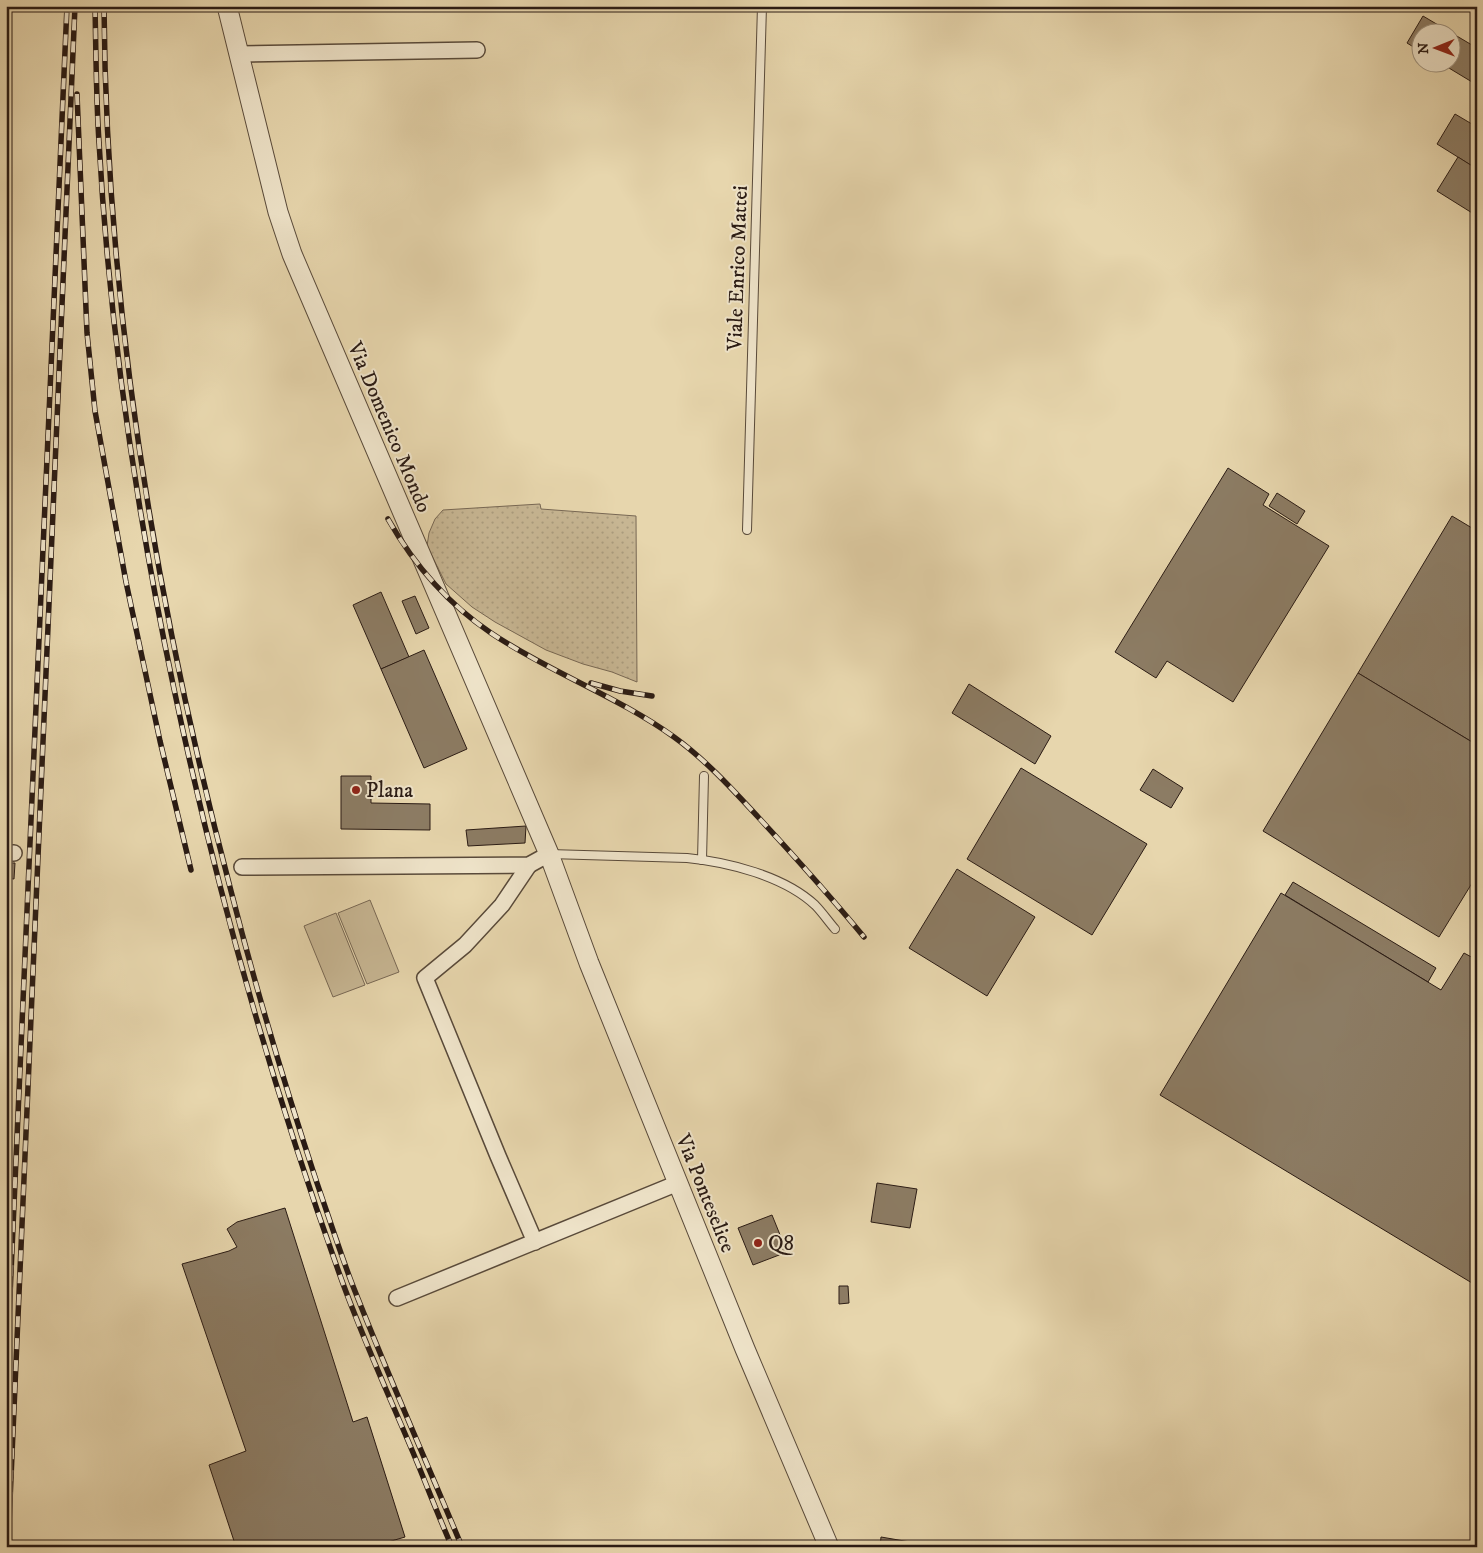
<svg xmlns="http://www.w3.org/2000/svg" width="1483" height="1553" font-family="'IM FELL DW Pica',serif">
<style>
.grass{fill:url(#grass-dots);stroke:#786854}
.pitch{fill:#c7b693;stroke:#786854}
.building{fill:#8c7c64;stroke:#2a1b14}
.lines{fill:none;stroke-linecap:round;stroke-linejoin:round}
.service-casing{stroke:#594a3a;stroke-width:10}
.minor-casing{stroke:#594a3a;stroke-width:18}
.tertiary-casing{stroke:#594a3a;stroke-width:21}
.service{stroke:#efe4ca;stroke-width:8}
.minor{stroke:#efe4ca;stroke-width:15}
.tertiary{stroke:#efe4ca;stroke-width:19}
.rail-casing{stroke:#2a1b14;stroke-width:5.5}
.rail{stroke:#efe4ca;stroke-width:4;stroke-dasharray:11;stroke-linecap:butt}
.poi-dot{fill:#8f2418;stroke:#efe4ca;stroke-width:2}
.labels{text-anchor:middle;stroke-width:4;stroke-linejoin:round;paint-order:stroke}
.street-label{font-size:21px;fill:#2a1b14;stroke:#efe4ca}
.poi-label{font-size:21px;fill:#2a1b14;stroke:#efe4ca;text-anchor:start}
</style>
<defs>
<pattern id="grass-dots" width="8" height="8" patternUnits="userSpaceOnUse" patternTransform="scale(1.25)"><rect width="8" height="8" fill="#c7b693"/><path d="M2 2h.1M6 6h.1" fill="none" stroke="#ab9c7e" stroke-width="1.8" stroke-linecap="round"/></pattern>
</defs>
<rect width="100%" height="100%" fill="#e7d6ad"/>
<filter id="stains"><feTurbulence type="fractalNoise" baseFrequency=".004" numOctaves="4"/><feColorMatrix values="0 0 0 0 .2 0 0 0 0 .09 0 0 0 0 .02 0 0 0 .5 -.17"/></filter>
<radialGradient id="worn" r=".72"><stop offset=".6" stop-color="#630" stop-opacity="0"/><stop offset="1" stop-color="#630" stop-opacity=".3"/></radialGradient>
<!-- grass -->
<path class="grass" d="M540,504L541,509L636,516L637,682L612,672L583,664L546,650L495,622L472,607L446,584L427,546L429,533L435,519L443,510Z"/>
<!-- pitch -->
<g class="pitch">
<path d="M370,900L399,972L367,984L338,913Z"/>
<path d="M336,913L365,985L333,997L304,926Z"/>
</g>
<!-- building -->
<g class="building">
<path d="M1423,16L1477,48V85L1439,62H1450V32H1420V51L1407,43Z"/>
<path d="M1455,114L1477,127V169L1437,144Z"/>
<path d="M1458,157L1477,169V216L1437,191Z"/>
<path d="M1228,468L1269,494L1263,505L1329,546L1233,702L1167,661L1156,678L1115,652Z"/>
<path d="M1277,493L1305,511L1297,524L1269,506Z"/>
<path d="M1452,516L1477,531V745L1358,673Z"/>
<path d="M381,592L409,657L381,669L353,605Z"/>
<path d="M415,596L429,628L416,634L402,601Z"/>
<path d="M424,650L467,749L424,768L381,669Z"/>
<path d="M1358,673L1477,745V875L1439,937L1263,831Z"/>
<path d="M969,684L1051,736L1035,764L952,713Z"/>
<path d="M1021,768L1147,844L1092,935L967,859Z"/>
<path d="M1153,769L1183,788L1171,808L1140,790Z"/>
<path d="M341,776H371V803L430,804V830L341,829Z"/>
<path d="M526,826L525,843L468,846L466,830Z"/>
<path d="M6,863H15L14,879L6,878Z"/>
<path d="M957,869L1035,917L987,996L909,948Z"/>
<path d="M1293,882L1436,968L1428,982L1285,895Z"/>
<path d="M1281,893L1441,990L1464,953L1477,960V1286L1160,1095Z"/>
<path d="M877,1183L917,1189L910,1228L871,1222Z"/>
<path d="M285,1208L353,1422L367,1417L405,1537L371,1547H236L209,1465L246,1451L182,1264L229,1251L237,1247L227,1229L237,1222Z"/>
<path d="M772,1215L787,1252L753,1265L738,1228Z"/>
<path d="M839,1286H848L849,1303L839,1304Z"/>
<path d="M881,1537L916,1543L915,1547H880Z"/>
</g>
<g class="lines">
<defs>
<g id="service">
<path d="M747,530L762,6"/>
<path d="M549,854L687,858C728,862 784,876 815,905C822,912 828,921 835,929"/>
<path d="M702,860L704,776"/>
</g>
<g id="minor">
<path d="M239,54L477,50"/>
<path d="M6,853H14"/>
<path d="M529,865L502,905L465,945L425,978L498,1156L535,1242"/>
<path d="M242,867L529,865L549,854"/>
<path d="M397,1298L678,1183"/>
</g>
<path id="tertiary" d="M227,6L278,212L292,254L549,854L589,963L745,1349L829,1547"/>
</defs>
<!-- service casing -->
<use href="#service" class="service-casing"/>
<!-- minor casing -->
<use href="#minor" class="minor-casing"/>
<!-- tertiary casing -->
<use href="#tertiary" class="tertiary-casing"/>
<!-- service -->
<use href="#service" class="service"/>
<!-- minor -->
<use href="#minor" class="minor"/>
<!-- tertiary -->
<use href="#tertiary" class="tertiary"/>
<defs>
<g id="rail">
<path d="M95,6C96,52 96,97 99,142C109,326 136,509 174,689C216,889 272,1087 342,1281C362,1336 386,1389 409,1443C424,1478 437,1513 452,1547"/>
<path d="M104,6C106,306 155,602 231,891C256,989 285,1086 317,1183C328,1215 339,1249 351,1281C386,1371 425,1458 462,1547"/>
<path d="M77,94L87,333L95,411L126,582L160,741L191,870"/>
<path d="M388,519C413,563 448,604 491,633C549,672 617,696 674,737C706,760 733,790 759,818C795,857 830,896 864,937"/>
<path d="M591,683L620,691L652,696"/>
<path d="M6,1386L67,6"/>
<path d="M8,1547L75,6"/>
</g>
</defs>
<!-- rail casing -->
<use href="#rail" class="rail-casing"/>
<!-- rail -->
<use href="#rail" class="rail"/>
</g>
<!-- markers -->
<g class="poi-dot">
<circle cx="356" cy="790" r="5"/>
<circle cx="758" cy="1243" r="5"/>
</g>
<g class="labels">
<!-- street labels -->
<g class="street-label">
<text transform="translate(737 268) rotate(-88)" y="7">Viale Enrico Mattei</text>
<text transform="translate(390 427) rotate(67)" y="7">Via Domenico Mondo</text>
<text transform="translate(706 1193) rotate(68)" y="7">Via Ponteselice</text>
</g>
<!-- poi labels -->
<g class="poi-label">
<text x="366" y="797">Plana</text>
<text x="768" y="1250">Q8</text>
</g>
</g>
<!-- margin -->
<rect width="1483" height="1553" fill="none" stroke="#e7d6ad" stroke-width="25"/>
<rect x="8" y="8" width="1468" height="1538" fill="none" stroke="#2a1b14" stroke-width="2.5"/>
<rect x="12" y="12" width="1458" height="1528" fill="none" stroke="#2a1b14"/>
<!-- north arrow -->
<g transform="translate(1436 48) rotate(269)"><circle r="24" fill="#efe4ca" stroke="#a09481"/>
<path d="M0-4L9 19L0 12L-9 19Z" fill="#8f2418"/>
<text y="-8" font-size="14" font-weight="bold" text-anchor="middle" fill="#2a1b14">N</text>
</g>
<rect width="100%" height="100%" filter="url(#stains)"/>
<rect width="100%" height="100%" fill="url(#worn)"/>
</svg>
